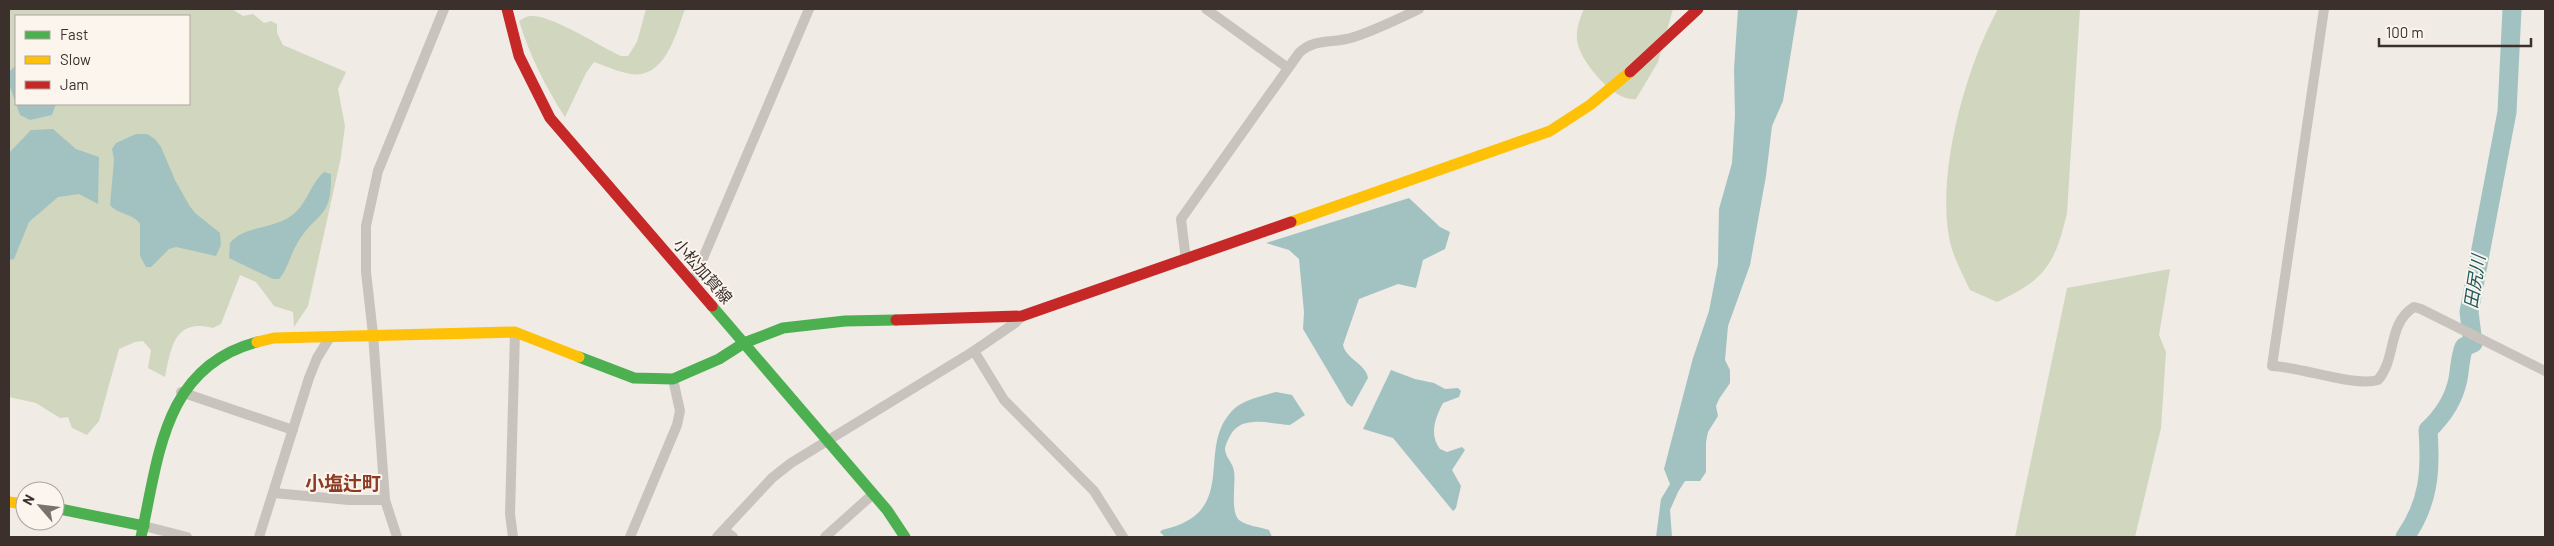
<svg xmlns="http://www.w3.org/2000/svg" width="2554" height="546" font-family="Barlow,'Noto Sans JP',sans-serif">
<style>
.green{fill:#d1d6bf;fill-rule:evenodd}
.water{fill:#a1c2c1}
.lines{fill:none;stroke-linecap:round;stroke-linejoin:round}
.river{stroke:#a1c2c1;stroke-width:19}
.street{stroke:#c9c3be;stroke-width:10}
.fast{stroke:#4caf50;stroke-width:11}
.slow{stroke:#ffc107;stroke-width:11}
.jam{stroke:#c62828;stroke-width:11}
.labels{text-anchor:middle;stroke-width:4;stroke-linejoin:round;paint-order:stroke}
.street-label{font-size:16px;fill:#3b302b;stroke:#fbf5ee}
.water-label{font-size:18px;font-style:italic;fill:#1f5a5e;stroke:#fbf5ee}
.quarter-label{font-size:19px;font-weight:bold;fill:#8c3b22;stroke:#fbf5ee}
</style>
<rect width="100%" height="100%" fill="#f0ebe5"/>
<!-- green -->
<g class="green">
<path d="M9,9H232L243,16L253,14L264,23L271,21L277,24V33L283,45L346,72L338,89L345,126L341,157L308,306L294,327L293,312L274,306L256,282L240,275L221,324L213,328C174,318 171,348 165,377L148,368L151,350L143,341L135,342L119,349L99,421L87,435L72,428L68,417L60,418L36,403L9,397ZM16,16H189V104H16Z"/>
<path d="M646,9H685C676,34 665,79 631,74C618,72 606,66 594,62L586,73L565,117C545,86 530,56 519,21C522,19 527,16 530,16C551,14 601,47 621,56H628L637,42Z"/>
<path d="M1584,9H1673L1658,62L1636,99C1615,103 1578,60 1577,39C1576,30 1580,17 1584,9Z"/>
<path d="M1998,9H2080L2067,213C2055,264 2045,280 1997,302L1970,290C1962,273 1952,255 1949,237C1937,170 1966,67 1998,9Z"/>
<path d="M2170,269L2159,335L2166,352L2161,428L2135,537H2015L2067,288Z"/>
</g>
<!-- water -->
<g class="water">
<path d="M1738,9H1798L1783,101L1772,126L1766,176L1750,265L1728,326L1725,360L1730,370V383L1719,399L1716,406L1718,416L1708,432L1706,442V472L1700,481H1685L1678,492L1670,510L1672,537H1656L1661,499L1670,484L1664,469L1693,358L1709,311L1718,264L1719,209L1732,163L1735,116L1734,69Z"/>
<path d="M16,65V104H56L52,115L30,120L20,115L9,84V72Z"/>
<path d="M53,129L76,149L99,157L98,204L79,194L58,197L29,222L14,259L11,260L9,257V153L31,130Z"/>
<path d="M136,134H147L155,139L161,147L175,180L189,205L195,213L220,233L221,245L216,256L176,247L169,249L151,267H146L140,256V224C133,213 118,215 110,205L114,160L112,149L116,143Z"/>
<path d="M324,172L331,174C332,221 316,211 297,244C290,255 288,269 279,279H273L229,258L230,243C243,226 273,229 291,216C307,205 310,184 324,172Z"/>
<path d="M1409,198L1440,227L1450,232L1445,249L1423,260L1416,288L1398,284L1359,299L1343,345C1346,359 1366,364 1368,378L1352,407L1347,403L1303,329L1304,312L1299,259L1289,250L1266,243Z"/>
<path d="M1391,370L1415,379L1434,383L1445,389L1458,388L1461,391L1459,397L1443,403C1435,418 1429,435 1440,449L1447,452L1462,447L1465,450L1452,470L1461,486L1456,508L1453,511L1393,438L1363,429Z"/>
<path d="M1276,392L1292,395L1305,415L1290,425C1271,424 1241,414 1230,436C1228,440 1225,445 1225,450C1226,458 1233,463 1234,471C1236,483 1230,512 1239,520C1247,526 1260,527 1269,530L1272,537H1165L1160,532L1162,530C1243,512 1193,448 1234,409C1244,400 1262,396 1276,392Z"/>
</g>
<g class="lines">
<!-- river -->
<path class="river" d="M2405,537C2429,503 2431,471 2428,430C2443,416 2454,399 2458,379C2460,368 2460,357 2464,347L2473,343L2469,312L2507,112L2512,9"/>
<!-- street -->
<g class="street">
<path d="M1206,9L1288,68"/>
<path d="M2324,9L2272,366C2302,367 2353,387 2378,380C2397,358 2387,324 2414,307L2421,309L2545,371"/>
<path d="M1186,260L1181,219L1299,53C1315,37 1335,44 1354,37C1376,30 1398,19 1419,9"/>
<path d="M692,284L809,9"/>
<path d="M974,351L1004,400L1094,491L1123,537"/>
<path d="M181,392L293,430"/>
<path d="M274,493L349,500H385"/>
<path d="M144,526L187,537"/>
<path d="M724,530L733,537"/>
<path d="M259,537L309,378L317,358L330,337"/>
<path d="M397,537L385,500L373,334L366,272V226L378,171L444,9"/>
<path d="M513,537L510,514L515,332"/>
<path d="M630,537L677,425L680,411L673,379"/>
<path d="M717,537L772,478L791,463L974,351L1015,323L1022,316"/>
<path d="M825,537L873,494"/>
</g>
<!-- fast -->
<g class="fast">
<path d="M712,306L887,510L905,537"/>
<path d="M579,357L634,378L673,379L719,359L744,343L783,328L845,321L896,320"/>
<path d="M55,508L144,526"/>
<path d="M141,537C159,456 163,367 257,342"/>
</g>
<!-- slow -->
<g class="slow">
<path d="M1291,222L1550,131L1590,105L1630,72"/>
<path d="M257,342L274,338L515,332L579,357"/>
<path d="M9,502L25,504"/>
</g>
<!-- jam -->
<g class="jam">
<path d="M507,9L519,56L550,118L712,306"/>
<path d="M1630,72L1698,9"/>
<path d="M896,320L1022,316L1291,222"/>
</g>
</g>
<g class="labels">
<!-- street labels -->
<g class="street-label">
<text transform="translate(703 271) rotate(49)" y="6">小松加賀線</text>
</g>
<!-- water labels -->
<g class="water-label">
<text transform="translate(2475 282) rotate(-81)" y="6">田尻川</text>
</g>
<!-- quarter labels -->
<g class="quarter-label">
<text x="343" y="490">小塩辻町</text>
</g>
</g>
<!-- border -->
<rect width="2554" height="546" fill="none" stroke="#3b302b" stroke-width="20"/>
<!-- legend -->
<rect x="15" y="15" width="175" height="90" fill="#fbf5ee" stroke="#aea6a0"/>
<rect x="25" y="31" width="25" height="8" fill="#4caf50" stroke="#aea6a0"/>
<text x="60" y="40" font-size="15" fill="#3b302b">Fast</text>
<rect x="25" y="56" width="25" height="8" fill="#ffc107" stroke="#aea6a0"/>
<text x="60" y="65" font-size="15" fill="#3b302b">Slow</text>
<rect x="25" y="81" width="25" height="8" fill="#c62828" stroke="#aea6a0"/>
<text x="60" y="90" font-size="15" fill="#3b302b">Jam</text>
<!-- north arrow -->
<g transform="translate(40 506) rotate(298)"><circle r="24" fill="#fbf5ee" stroke="#aea6a0"/>
<path d="M0-4L9 19L0 12L-9 19Z" fill="#7a716c"/>
<text y="-8" font-size="14" font-weight="bold" text-anchor="middle" fill="#3b302b">N</text>
</g>
<!-- scale -->
<path d="M2379 38v8h152v-8" fill="none" stroke="#3b302b" stroke-width="2.5"/>
<text x="2386" y="38" font-size="15" fill="#3b302b" stroke="#fbf5ee" stroke-width="4" paint-order="stroke">100 m</text>
</svg>
